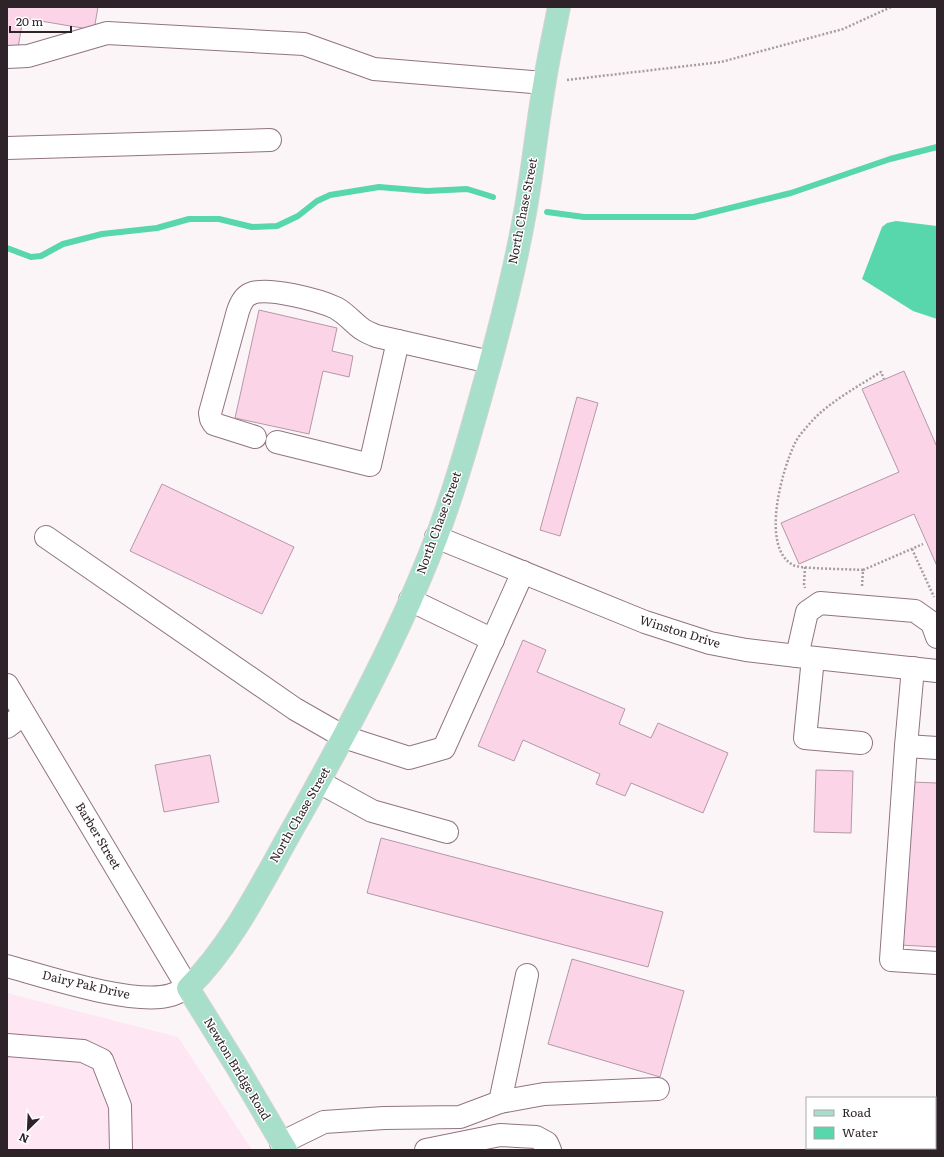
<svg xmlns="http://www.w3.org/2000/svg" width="944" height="1157" font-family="Literata,serif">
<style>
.built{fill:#fee6f2}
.water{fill:#58d6ac}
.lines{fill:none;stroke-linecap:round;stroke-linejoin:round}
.stream{stroke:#58d6ac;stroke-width:6}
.building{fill:#fcd4e8;stroke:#b597a6}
.minor-casing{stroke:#907483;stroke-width:24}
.major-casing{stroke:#d5d3d4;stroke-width:24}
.path{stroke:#a69da1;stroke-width:2.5;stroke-dasharray:2 2;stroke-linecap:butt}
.minor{stroke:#fff;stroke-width:22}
.major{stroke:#a8dfcb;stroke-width:22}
.labels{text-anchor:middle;stroke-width:3;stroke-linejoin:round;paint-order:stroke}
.street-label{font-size:12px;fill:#2f232a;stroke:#fff}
</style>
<rect width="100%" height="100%" fill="#fcf5f8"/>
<!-- built -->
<path class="built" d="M7,993L178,1037L252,1150H7Z"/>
<!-- water -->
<path class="water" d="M896,221L937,226V319L913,311L862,279L882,227L887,223Z"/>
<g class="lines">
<!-- stream -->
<g class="stream">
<path d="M547,212L584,217H694L791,193L890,159L937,147"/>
<path d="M7,248L31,257L41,256L63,244L102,234L157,228L189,219H219L252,227L277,226L298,216L317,201L330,195L379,187L427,191L467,189L493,197"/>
</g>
</g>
<!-- building -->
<g class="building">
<path d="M7,7H98L94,30L23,18L18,48L7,46Z"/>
<path d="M259,310L337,328L332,351L353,356L349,377L323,371L309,434L235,418Z"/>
<path d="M904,371L937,447V566L914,514L799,564L781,523L899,472L862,389Z"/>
<path d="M577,397L598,403L560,536L540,530Z"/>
<path d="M162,484L294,547L262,614L130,551Z"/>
<path d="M523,640L546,650L537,672L625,709L619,724L651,738L658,723L728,753L703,813L631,783L625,796L596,784L600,774L523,740L514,761L478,746Z"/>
<path d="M210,755L219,802L164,812L155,765Z"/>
<path d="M816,770L853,771L851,833L814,832Z"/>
<path d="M911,782L937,783V947L900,945Z"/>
<path d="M381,838L663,912L648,967L367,893Z"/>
<path d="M572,959L684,991L660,1077L548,1044Z"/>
</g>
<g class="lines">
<defs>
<g id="minor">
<path d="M7,57L28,56L107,33L304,44L374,69L544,83"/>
<path d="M7,148L270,140"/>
<path d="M255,437L214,424L211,419L210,413L238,311C240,305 243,297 250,294C266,286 319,300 336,308C347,314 353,323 362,329C366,332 372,334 376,336L490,362"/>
<path d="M277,442L370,465L398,341"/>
<path d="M46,537L295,709L344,737L409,758L444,748L523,572"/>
<path d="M436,537L645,622L710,643L746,650L797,656L937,671"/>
<path d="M410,600L493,640"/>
<path d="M797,656L807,612L820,603L915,611L932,623L937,637"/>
<path d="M813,658L805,738L861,743"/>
<path d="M913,668L906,746L891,960L937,963"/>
<path d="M7,685L188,988C182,990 177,993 171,995C134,1006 47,977 7,966"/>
<path d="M7,727L24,714"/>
<path d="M906,746L937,748"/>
<path d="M319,782L372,811L447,832"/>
<path d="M7,1045L83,1051L102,1060L120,1106L121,1150"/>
<path d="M500,1102L527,975"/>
<path d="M281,1143L324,1122L384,1118L460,1117L500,1102L544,1094L658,1089"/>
<path d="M426,1150L500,1135L536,1137L547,1143L550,1150"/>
</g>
<path id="major" d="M286,1150L237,1067L188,988C236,941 267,872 301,814C351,724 400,633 437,536C458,480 474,421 490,363C504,312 517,259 526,207C533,167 537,126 544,86C548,59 554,33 559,7"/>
</defs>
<!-- minor casing -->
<use href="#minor" class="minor-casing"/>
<!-- major casing -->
<use href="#major" class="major-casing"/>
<!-- path -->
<g class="path">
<path d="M567,80L721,62L843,29L891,7"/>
<path d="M912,549L934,597"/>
<path d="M805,567L804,584L805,588"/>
<path d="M863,570L923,544"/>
<path d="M862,586L863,570C852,569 799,569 793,565C760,547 782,470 795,443C799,435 806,428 812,421C828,403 860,385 881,372L884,379"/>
</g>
<!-- minor -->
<use href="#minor" class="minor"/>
<!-- major -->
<use href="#major" class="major"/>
</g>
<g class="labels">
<!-- street labels -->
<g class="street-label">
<text transform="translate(523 211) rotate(-79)" y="4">North Chase Street</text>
<text transform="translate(439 523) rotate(-70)" y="4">North Chase Street</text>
<text transform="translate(680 632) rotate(17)" y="4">Winston Drive</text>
<text transform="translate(300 815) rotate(-60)" y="4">North Chase Street</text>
<text transform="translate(98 836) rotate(59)" y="4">Barber Street</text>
<text transform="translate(86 985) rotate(13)" y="4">Dairy Pak Drive</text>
<text transform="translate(237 1069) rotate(59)" y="4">Newton Bridge Road</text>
</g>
</g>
<!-- border -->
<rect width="944" height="1157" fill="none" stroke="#2f232a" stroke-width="16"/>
<!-- legend -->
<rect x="806" y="1097" width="130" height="52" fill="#ffffff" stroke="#aca7aa"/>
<rect x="814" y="1110" width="20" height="6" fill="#a8dfcb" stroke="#aca7aa"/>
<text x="842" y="1117" font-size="12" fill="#2f232a">Road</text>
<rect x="814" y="1127" width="20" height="12" fill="#58d6ac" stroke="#aca7aa"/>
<text x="842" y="1137" font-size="12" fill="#2f232a">Water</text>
<!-- north arrow -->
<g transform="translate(28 1129) rotate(204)" stroke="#ffffff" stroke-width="3" paint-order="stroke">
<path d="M0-3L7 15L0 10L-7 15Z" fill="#2f232a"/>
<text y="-6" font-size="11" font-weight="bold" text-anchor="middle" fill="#2f232a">N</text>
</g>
<!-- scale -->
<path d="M10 26v6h61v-6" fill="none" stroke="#2f232a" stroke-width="2"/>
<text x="16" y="26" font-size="12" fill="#2f232a" stroke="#ffffff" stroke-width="3" paint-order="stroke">20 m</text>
</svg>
